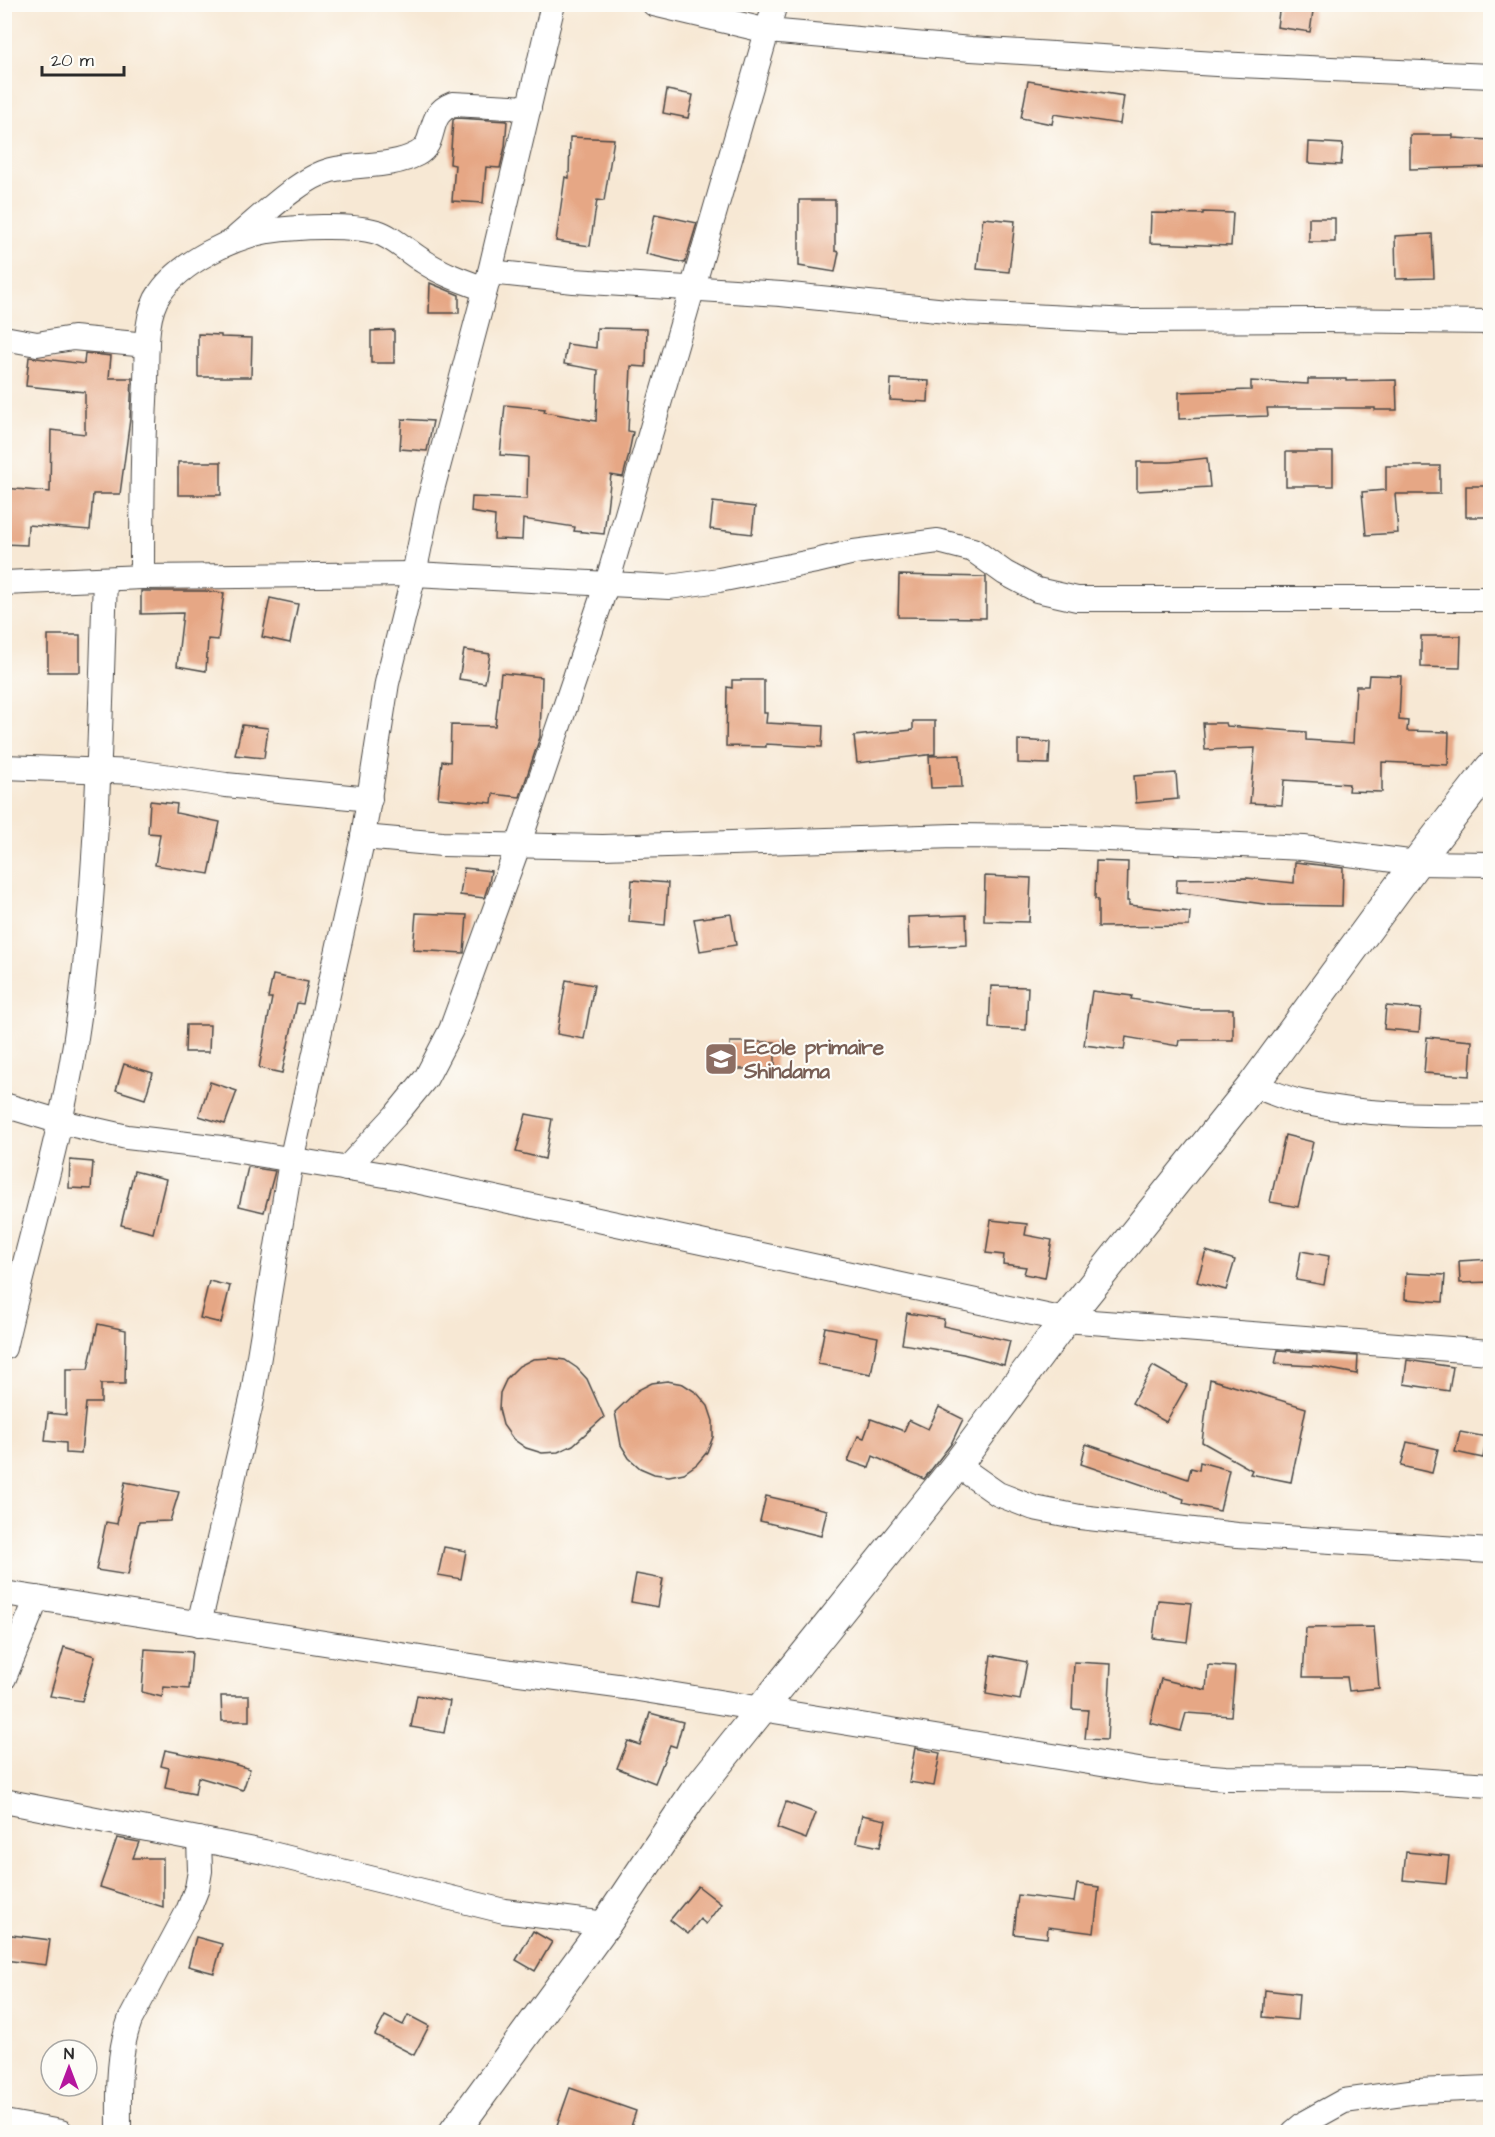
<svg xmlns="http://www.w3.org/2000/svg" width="1495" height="2137" font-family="'Architects Daughter',sans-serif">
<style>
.building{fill:#e6a785}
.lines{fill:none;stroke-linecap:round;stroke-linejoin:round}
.minor-casing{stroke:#4a4744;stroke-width:26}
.tertiary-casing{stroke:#4a4744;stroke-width:32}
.minor{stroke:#fff;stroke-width:24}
.tertiary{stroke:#fff;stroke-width:30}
.labels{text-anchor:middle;stroke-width:4.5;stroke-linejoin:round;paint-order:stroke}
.education-label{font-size:21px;font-weight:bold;fill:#785e54;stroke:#fdfcf7;text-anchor:start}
</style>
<rect width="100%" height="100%" fill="#fdfcf7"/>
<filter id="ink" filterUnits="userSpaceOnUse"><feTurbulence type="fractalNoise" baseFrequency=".0167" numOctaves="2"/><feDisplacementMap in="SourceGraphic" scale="12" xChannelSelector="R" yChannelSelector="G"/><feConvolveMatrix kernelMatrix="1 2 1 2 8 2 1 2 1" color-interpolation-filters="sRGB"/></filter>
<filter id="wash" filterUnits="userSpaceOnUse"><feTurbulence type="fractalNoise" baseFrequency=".008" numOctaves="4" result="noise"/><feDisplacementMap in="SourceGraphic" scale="24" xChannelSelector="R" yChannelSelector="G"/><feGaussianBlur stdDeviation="1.35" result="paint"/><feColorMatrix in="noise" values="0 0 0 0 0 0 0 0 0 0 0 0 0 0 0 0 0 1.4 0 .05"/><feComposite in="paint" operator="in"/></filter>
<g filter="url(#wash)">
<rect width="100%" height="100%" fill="#f7e8d4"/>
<g id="blocks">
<!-- building -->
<g class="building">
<path d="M1280,4H1314L1310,32L1277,27Z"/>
<path d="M1028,81L1124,96L1120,124L1054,114L1052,124L1021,118Z"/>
<path d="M667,90L693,95L688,118L663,113Z"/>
<path d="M456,118L507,121L505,147L500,168L486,167L483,203L452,201L455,165L450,164L453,120Z"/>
<path d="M1410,135H1453V138L1491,140V167L1410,169Z"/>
<path d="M570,137L614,139L604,201L597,200L590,246L556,241L565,177L569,178Z"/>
<path d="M1309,142L1343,144L1341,165L1308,163Z"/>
<path d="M799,200H835V251L839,252L835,272L799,266Z"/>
<path d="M1203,212L1233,213L1231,246L1150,243L1151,213L1203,214Z"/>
<path d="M655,214L697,223L685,263L646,254Z"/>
<path d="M983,218L1015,221L1009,272L977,269Z"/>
<rect x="1309" y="218" width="26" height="24"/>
<path d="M1432,234L1434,278L1396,279L1395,236Z"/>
<path d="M430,283L459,295V313H429Z"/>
<path d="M597,328L647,329L646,367L631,366L628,431L633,432L628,458L623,477L611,475L604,534L574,531L575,527L523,519L522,540L494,539L495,516L471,512L472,497L527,499L528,457L500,455L505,405L545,409L544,412L596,421L598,370L564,364L567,344L596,348Z"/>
<path d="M394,330V363H371V331Z"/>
<path d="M198,334L221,335V337L252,338L251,377H198Z"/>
<path d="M85,353L111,356L109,378H132L130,419L120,494H93L90,530L28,525L27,545L4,544V488L50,492L51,430L85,434V392L26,386L29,357L84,364Z"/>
<path d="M891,379L929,381L928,402L890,400Z"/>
<path d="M1308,379H1346V381L1396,380L1397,410H1375V408H1267L1268,416L1179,419V392L1251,390V381L1308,384Z"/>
<path d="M402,419L433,421L427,451L400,449Z"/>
<rect x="1286" y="452" width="47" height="34"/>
<path d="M1207,458L1210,487L1137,491V462H1170Z"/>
<rect x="178" y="462" width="43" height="33"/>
<path d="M1386,466H1440V494H1395L1398,533L1366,535L1362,492L1386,490Z"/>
<rect x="1466" y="486" width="25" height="31"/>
<path d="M713,502L755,507L752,534L710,529Z"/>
<path d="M899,575L986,577V618L898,617Z"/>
<path d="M141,591H205L224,593L218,640L208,639L206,671L177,666L183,613L141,614Z"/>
<path d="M270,598L298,604L290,643L262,637Z"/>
<rect x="48" y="635" width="32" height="37"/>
<path d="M1421,636H1461L1460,668L1421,667Z"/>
<path d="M464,650L490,654L485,683L459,679Z"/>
<path d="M501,673L542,677L540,737L520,797L493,794L492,803L438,798L442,761L450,762L451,725L495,726Z"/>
<path d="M1369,675L1401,676L1399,720L1408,721L1407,731L1449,732L1448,765L1382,762V792L1348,791L1349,784L1284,780L1282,805L1250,803L1255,748L1205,750L1203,723H1226L1227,726L1306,732V740L1353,743L1356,686H1368Z"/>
<path d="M732,680H764V713H767L766,723L823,726L822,747L766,744V747L726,746L727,687L732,688Z"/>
<path d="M913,721H935V754L857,763L854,736L913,730Z"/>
<path d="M242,725L268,728L264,758L235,755Z"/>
<path d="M1018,740L1050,742L1049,764L1018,763Z"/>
<path d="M960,755L962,787L931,788L929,756Z"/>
<path d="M1176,773L1178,799L1136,803L1134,776Z"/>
<path d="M150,801L177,804L176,813L220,822L209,874L155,865L160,834L148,833Z"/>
<path d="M1096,861L1128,862L1127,901H1129V905L1190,912L1189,926L1098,927V899H1095Z"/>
<path d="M1295,862L1343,868L1342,906L1271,905L1176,892L1177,879L1247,878L1294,883Z"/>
<path d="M464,868L491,871L489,883L484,898L460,895Z"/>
<path d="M985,876L1031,878L1029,922L984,921Z"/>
<path d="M632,880L668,883L665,925L629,922Z"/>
<path d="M416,913L467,915L464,953L413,950Z"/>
<path d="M731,914L736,945L700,951L694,919Z"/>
<path d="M966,915L967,945L909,948L908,917Z"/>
<path d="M273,975L308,982L303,1004L297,1003L282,1073L259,1068L272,998H268Z"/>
<path d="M566,980L594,985L584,1039L557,1034Z"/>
<path d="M991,986L1028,987L1026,1030L989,1028Z"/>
<path d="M1092,991L1132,996L1131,999L1191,1009H1233V1040H1179L1178,1046L1126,1037L1124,1050L1084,1045Z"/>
<path d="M1386,1006L1421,1009L1419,1032L1384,1029Z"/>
<path d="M186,1025H210L209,1052H185Z"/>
<path d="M1427,1037L1472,1041L1470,1076L1424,1073Z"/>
<rect x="730" y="1042" width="45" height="27"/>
<path d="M124,1064L153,1073L145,1099L116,1090Z"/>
<path d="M210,1082L237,1091L225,1124L199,1116Z"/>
<path d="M526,1114L552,1119L545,1159L516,1152Z"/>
<path d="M1285,1135L1313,1142L1298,1207L1270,1202Z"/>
<path d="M70,1160L93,1162L91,1189L69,1188Z"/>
<path d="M248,1167L275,1171L264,1212L239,1206Z"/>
<path d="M134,1171L166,1179L153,1233L121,1225Z"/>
<path d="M991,1220L1027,1224L1025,1235L1052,1240L1045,1278L1024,1274L1026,1267L1003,1264L1004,1255L986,1253Z"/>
<path d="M1206,1251L1235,1260L1226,1290L1197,1282Z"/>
<path d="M1301,1251L1329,1256L1324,1285L1296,1280Z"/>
<path d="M1491,1259V1282L1460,1283L1459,1261Z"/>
<path d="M1406,1273L1445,1275L1443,1302L1405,1299Z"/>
<path d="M209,1281L230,1286L221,1323L200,1318Z"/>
<path d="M907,1313L944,1319L943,1326L1010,1341L1004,1365L963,1354L902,1344Z"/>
<path d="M98,1324L126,1330L125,1384H101V1403H86L81,1454L66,1453V1443L45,1441L48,1413L66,1415V1369H88Z"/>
<path d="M825,1327L878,1337L871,1374L818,1364Z"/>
<path d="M1278,1350L1358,1356L1357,1374L1315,1366L1275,1364Z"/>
<path d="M550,1358L565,1360L577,1368L587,1379L604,1417L573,1445L558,1452L542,1453L526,1448L513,1439L503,1425L499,1409L500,1393L507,1378L519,1366L533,1359Z"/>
<path d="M1407,1360L1453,1367L1449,1391L1404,1384Z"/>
<path d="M1153,1366L1187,1385L1166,1422L1132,1403Z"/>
<path d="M1210,1379L1306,1408L1291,1482L1250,1474L1252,1470L1202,1442Z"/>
<path d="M667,1381L683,1384L697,1393L708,1406L713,1421V1437L707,1452L697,1464L684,1473L669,1476L654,1474L640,1468L629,1458L621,1445L615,1412L638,1390L652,1383Z"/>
<path d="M939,1407L963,1419L951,1444L924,1479L873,1456L869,1468L848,1461L858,1436L864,1438L871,1419L904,1431L909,1420L928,1429Z"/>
<path d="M1460,1432L1487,1437L1483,1458L1455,1452Z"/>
<path d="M1407,1442L1438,1449L1432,1473L1401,1466Z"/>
<path d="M1086,1444L1188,1479L1191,1468L1199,1470L1200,1462L1229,1470L1220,1511L1183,1503L1184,1499L1081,1464Z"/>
<path d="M125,1482L179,1492L170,1521L139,1522L128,1575L96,1570L106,1522L117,1524Z"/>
<path d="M766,1496L827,1510L821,1536L760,1521Z"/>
<path d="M444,1547L466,1551L461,1579L438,1575Z"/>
<path d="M636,1574L663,1579L658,1607L631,1602Z"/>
<path d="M1158,1600L1192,1603L1187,1642L1153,1638Z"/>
<path d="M1374,1627L1379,1688L1349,1691L1347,1677H1303L1306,1628Z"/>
<path d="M64,1647L95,1656L82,1701L50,1696Z"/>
<path d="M145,1649L192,1652L189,1689L164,1687L162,1697L142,1692Z"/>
<path d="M991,1655L1027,1662L1020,1700L986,1694Z"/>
<path d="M1074,1662L1111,1664L1107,1740L1085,1739L1088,1710L1072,1709Z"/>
<path d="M1208,1665L1235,1667L1231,1716L1186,1713L1181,1731L1150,1723L1161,1679L1206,1690Z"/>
<path d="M417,1695L450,1701L444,1733L411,1727Z"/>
<path d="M221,1696H249V1721H222Z"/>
<path d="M650,1713L683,1722L676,1747L670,1745L655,1783L617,1768L628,1741L640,1745Z"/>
<path d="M915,1748L940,1753L934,1786L909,1782Z"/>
<path d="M165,1750L230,1763L250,1769L243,1790L198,1777L195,1794L165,1788L169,1768L161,1766Z"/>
<path d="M786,1802L816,1813L806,1839L777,1828Z"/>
<path d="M862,1815L886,1820L880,1847L856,1842Z"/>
<path d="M117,1838L139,1842L133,1858H163V1907L100,1887Z"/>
<path d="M1406,1852L1449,1856L1446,1884L1403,1880Z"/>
<path d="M1077,1884L1099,1887L1094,1933L1048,1927L1047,1938L1014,1934L1018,1895L1074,1902Z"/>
<path d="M698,1886L721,1904L706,1924L700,1919L688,1934L670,1920Z"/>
<path d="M533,1931L552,1942L535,1971L516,1960Z"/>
<path d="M4,1934L50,1940L46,1965L4,1960Z"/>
<path d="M196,1937L222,1944L214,1973L188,1966Z"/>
<path d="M1265,1990L1299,1994L1297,2020L1263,2017Z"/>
<path d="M408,2015L429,2026L414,2055L375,2035L385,2016L403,2025Z"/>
<path d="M570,2088L636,2111L629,2133H578L557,2125Z"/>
</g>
</g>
</g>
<g filter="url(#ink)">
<use href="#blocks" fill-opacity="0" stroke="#4a4744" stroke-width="1.5"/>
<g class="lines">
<defs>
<g id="minor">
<path d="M654,4L768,31L971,49L1216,64L1490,76"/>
<path d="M237,237C262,216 300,178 331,170C359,163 390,168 417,154C439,143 424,115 453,104L529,108"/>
<path d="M490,272L574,281L781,294L966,313L1130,321L1325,320L1490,322"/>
<path d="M4,338L37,344L73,338L147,345"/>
<path d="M142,577C142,512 142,447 146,382C147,355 144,315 160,293C181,262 233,237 268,231C297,227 349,224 377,232C393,237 408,252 423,261C442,274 463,281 485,289"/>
<path d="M4,583L142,577L414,574L669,587L719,580L816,561L854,552L938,541L973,550L1005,573L1037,590L1077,599H1490"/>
<path d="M4,767L136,772L226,785L370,799"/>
<path d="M363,837L442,844L603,847L954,836L1064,837L1304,848L1416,863L1490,864"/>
<path d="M1253,1085C1269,1091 1285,1099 1301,1102C1364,1115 1427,1116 1490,1115"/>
<path d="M4,1105L61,1122L127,1137L221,1148L397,1177L1065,1320L1490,1352"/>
<path d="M346,1169L395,1116L426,1078L451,1030L518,846L607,583L775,4"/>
<path d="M4,1348C29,1238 64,1130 79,1017C98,872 100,726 105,579"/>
<path d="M957,1465L998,1494L1034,1508L1080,1517L1237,1535L1490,1551"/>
<path d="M4,1593L497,1670L632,1688L1151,1772L1225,1778L1401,1779L1490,1785"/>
<path d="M199,1624L252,1399L291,1161L363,837L387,683L414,574L429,501L490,272L553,4"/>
<path d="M4,1678L37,1598"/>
<path d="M4,1801L264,1852L504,1911L606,1924"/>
<path d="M4,2122L61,2132"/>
<path d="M119,2132C119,2095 117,2055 130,2020L188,1911L197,1888L200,1871L199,1839"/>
<path d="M1294,2132L1306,2122L1344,2101L1417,2091L1490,2088"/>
</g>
<path id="tertiary" d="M454,2132L606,1924L694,1793L957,1465L1065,1320L1253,1085L1416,863L1490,768"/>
</defs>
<!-- minor casing -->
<use href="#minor" class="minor-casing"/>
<!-- tertiary casing -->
<use href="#tertiary" class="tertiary-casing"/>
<!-- minor -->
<use href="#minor" class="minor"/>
<!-- tertiary -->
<use href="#tertiary" class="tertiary"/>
</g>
</g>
<!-- icons -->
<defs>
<symbol id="school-square" viewBox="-11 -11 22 22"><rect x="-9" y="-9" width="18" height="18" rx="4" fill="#8d6e63" stroke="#fdfcf7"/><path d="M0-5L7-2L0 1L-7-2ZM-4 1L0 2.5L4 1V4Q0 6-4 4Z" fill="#fff"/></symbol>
</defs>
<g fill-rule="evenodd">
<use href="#school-square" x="702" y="1040" width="38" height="38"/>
</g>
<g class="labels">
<!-- education labels -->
<g class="education-label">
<text x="744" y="1054">Ecole primaire<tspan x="744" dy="24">Shindama</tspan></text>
</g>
</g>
<!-- margin -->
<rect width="1495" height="2137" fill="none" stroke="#fdfcf7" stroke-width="24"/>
<!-- north arrow -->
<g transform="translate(69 2068)"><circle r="28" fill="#fdfcf7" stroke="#a9a8a5" stroke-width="1.5"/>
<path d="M0-4.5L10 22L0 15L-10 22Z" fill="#b5179e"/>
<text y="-9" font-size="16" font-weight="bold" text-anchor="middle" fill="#2b2b2b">N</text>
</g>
<!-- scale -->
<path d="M42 66v9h82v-9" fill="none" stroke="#2b2b2b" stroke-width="3"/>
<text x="51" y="66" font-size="18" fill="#2b2b2b" stroke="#fdfcf7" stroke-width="4.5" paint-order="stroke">20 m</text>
</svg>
